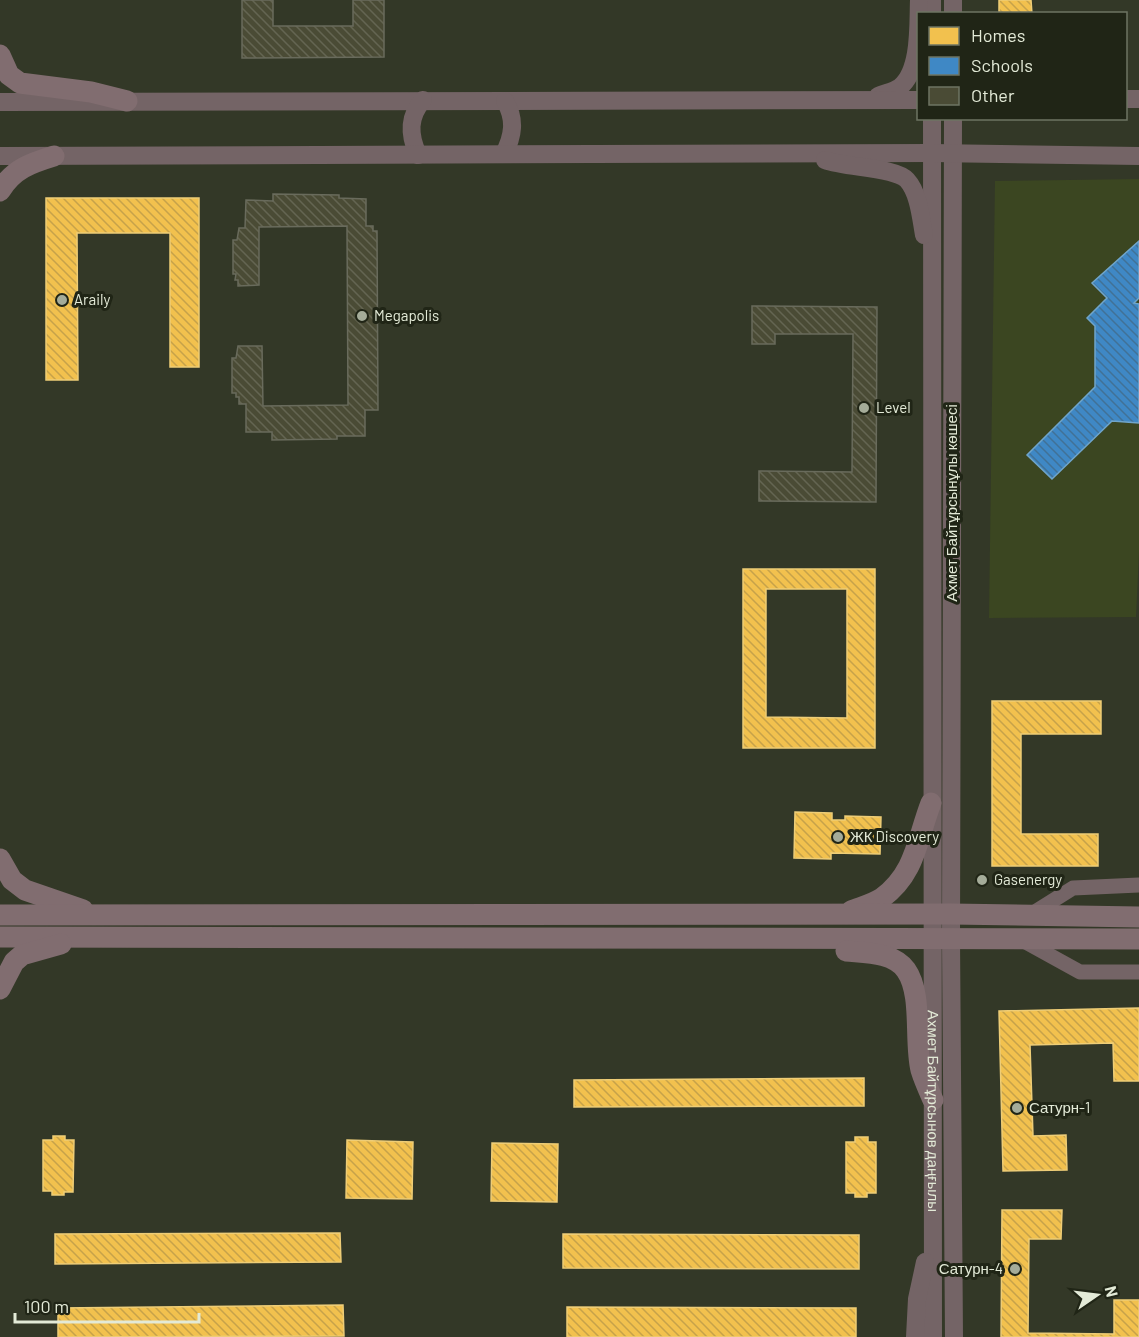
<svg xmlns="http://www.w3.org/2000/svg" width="1139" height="1337" font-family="Barlow,sans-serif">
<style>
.built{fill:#3b4621}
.homes{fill:url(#homes-back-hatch);stroke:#eecd77;stroke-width:1.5;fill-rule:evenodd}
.schools{fill:url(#schools-back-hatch);stroke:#70a5ca;stroke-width:1.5}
.building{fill:url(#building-back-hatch);stroke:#696b5c;stroke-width:1.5}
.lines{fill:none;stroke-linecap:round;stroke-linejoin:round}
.minor{stroke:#746466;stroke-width:15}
.tertiary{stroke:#746466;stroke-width:18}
.secondary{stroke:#816d70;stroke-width:21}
.poi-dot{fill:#a5ac99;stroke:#202516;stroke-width:2}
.labels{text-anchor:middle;stroke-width:6;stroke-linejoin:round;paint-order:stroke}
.poi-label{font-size:15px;fill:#e3ead7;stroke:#202516;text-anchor:start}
.street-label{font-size:15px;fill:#e3ead7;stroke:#202516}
</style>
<defs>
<pattern id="homes-back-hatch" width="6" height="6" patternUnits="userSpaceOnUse" patternTransform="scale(1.5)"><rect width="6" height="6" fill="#f2c14e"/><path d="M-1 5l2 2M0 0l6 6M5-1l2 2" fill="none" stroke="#c6a24a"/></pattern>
<pattern id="schools-back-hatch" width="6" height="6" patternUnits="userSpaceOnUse" patternTransform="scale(1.5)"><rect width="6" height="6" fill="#3f88c5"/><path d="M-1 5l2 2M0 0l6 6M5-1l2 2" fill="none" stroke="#417196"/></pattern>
<pattern id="building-back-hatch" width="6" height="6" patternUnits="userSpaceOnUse" patternTransform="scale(1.5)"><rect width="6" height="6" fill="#4a4b35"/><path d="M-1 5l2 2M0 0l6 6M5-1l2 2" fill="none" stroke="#646552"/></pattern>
</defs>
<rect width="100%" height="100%" fill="#333827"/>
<!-- built -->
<path class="built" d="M1139,179V552L1136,617L989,618L995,181Z"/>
<!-- homes -->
<g class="homes">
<path d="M999,0H1031L1032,14H999Z"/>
<path d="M46,198H199V367H170V233H77L78,380H46Z"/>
<path d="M743,569H875V748H743ZM766,589H847V718L766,717Z"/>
<path d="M992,701H1101V734H1021V834H1098V866H992Z"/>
<path d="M795,812L832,813V820H845V816L881,817L880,854L831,853V859L794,858Z"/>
<path d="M1139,1008V1081H1114L1113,1043L1030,1045L1033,1136L1066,1135L1067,1170L1003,1171L999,1011Z"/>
<path d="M864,1078V1106L574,1107V1080Z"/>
<path d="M53,1136H65V1140H74L73,1192H64V1195H52V1191H43V1140H53Z"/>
<path d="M855,1137H868V1142H876V1193H867V1197H855V1193H846V1142H855Z"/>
<path d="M347,1140L413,1142L412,1199L346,1198Z"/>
<path d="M492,1143L558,1144L557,1202L491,1201Z"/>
<path d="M1002,1210H1062L1061,1239H1029L1028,1333L1114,1334V1300H1139V1337H1001Z"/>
<path d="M340,1233L341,1262L55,1264V1234Z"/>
<path d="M563,1234L859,1235V1269L563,1268Z"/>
<path d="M343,1305L344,1336L58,1337V1308Z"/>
<path d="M567,1307L856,1308V1337H567Z"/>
</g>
<!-- schools -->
<path class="schools" d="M1139,241V298L1134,303L1139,304V423L1112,421L1052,479L1027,455L1095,387V326L1087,318L1107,298L1092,283Z"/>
<!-- building -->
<g class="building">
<path d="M242,0H273V26H353V0H384V57L242,58Z"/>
<path d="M273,194L339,195V198L366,199V226H373V231H377L378,410H365V436H337V439L272,440V432H246V404H239V397H236V393H232V358H236L238,346H262L263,406L348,405L347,226L259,227V285L238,286V280H235L236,274H233V240H237L239,228H245L246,200L273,201Z"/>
<path d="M752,306L877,307L876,502L759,501V471L852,472L853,334H775V344H752Z"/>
</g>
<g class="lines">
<!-- minor -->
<g class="minor">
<path d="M1030,915L1073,888L1139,885"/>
<path d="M1022,940L1080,972H1139"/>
</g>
<!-- tertiary -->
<g class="tertiary">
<path d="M932,0V14"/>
<path d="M953,14V0"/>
<path d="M878,96C885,93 895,91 900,87C921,70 918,24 919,0"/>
<path d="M1126,99H1139"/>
<path d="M0,102L918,100"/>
<path id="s1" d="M932,118L933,1337"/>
<path d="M953,118L951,939L954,1337"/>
<path d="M504,154C513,136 516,120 505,101"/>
<path d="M418,155C409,135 408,117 423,100"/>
<path d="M0,156L932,153L1139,156"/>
<path d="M825,160C846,168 895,167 907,180C919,193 921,219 924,235"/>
<path d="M915,1337L917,1299L925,1262"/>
</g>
<!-- secondary -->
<g class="secondary">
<path d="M0,55L9,75L20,83L91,92L127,101"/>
<path d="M0,191C13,169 31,163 54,156"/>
<path d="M0,859L12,880L25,890L83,910"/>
<path d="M851,911C861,907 873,904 882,898C916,873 917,839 931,803"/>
<path d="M0,915L951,914L1139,917"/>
<path d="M0,937L1139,939"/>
<path d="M846,951C865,953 893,952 906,970C923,994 914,1041 921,1070C924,1080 929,1091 933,1100"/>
<path d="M0,989L14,962L22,955L61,944"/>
</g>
</g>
<!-- markers -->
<g class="poi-dot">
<circle cx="62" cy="300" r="6"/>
<circle cx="362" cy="316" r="6"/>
<circle cx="864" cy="408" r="6"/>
<circle cx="838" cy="837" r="6"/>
<circle cx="982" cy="880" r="6"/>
<circle cx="1017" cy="1108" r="6"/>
<circle cx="1015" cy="1269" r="6"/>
</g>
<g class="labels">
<!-- poi labels -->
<g class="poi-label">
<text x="74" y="305">Araily</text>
<text x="374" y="321">Megapolis</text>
<text x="876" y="413">Level</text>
<text x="850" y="842">ЖК Discovery</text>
<text x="994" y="885">Gasenergy</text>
<text x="1029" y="1113">Сатурн-1</text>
<text x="1003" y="1274" text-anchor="end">Сатурн-4</text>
</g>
<!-- street labels -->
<g class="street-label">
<text transform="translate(952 503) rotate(-90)" y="5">Ахмет Байтұрсынұлы көшесі</text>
<text dy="5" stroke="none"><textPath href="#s1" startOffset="993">Ахмет Байтұрсынов даңғылы</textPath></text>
</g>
</g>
<!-- legend -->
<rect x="917" y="12" width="210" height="108" fill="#202516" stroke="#6e7463" stroke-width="1.5"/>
<rect x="929" y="27" width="30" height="18" fill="#f2c14e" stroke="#6e7463" stroke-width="1.5"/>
<text x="971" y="42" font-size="18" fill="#e3ead7">Homes</text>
<rect x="929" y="57" width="30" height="18" fill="#3f88c5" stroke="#6e7463" stroke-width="1.5"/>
<text x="971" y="72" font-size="18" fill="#e3ead7">Schools</text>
<rect x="929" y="87" width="30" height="18" fill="#4a4b35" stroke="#6e7463" stroke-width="1.5"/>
<text x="971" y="102" font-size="18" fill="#e3ead7">Other</text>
<!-- north arrow -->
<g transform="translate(1097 1295) rotate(76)" stroke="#202516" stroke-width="4.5" paint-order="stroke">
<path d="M0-4.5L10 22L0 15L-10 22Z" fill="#e3ead7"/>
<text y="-9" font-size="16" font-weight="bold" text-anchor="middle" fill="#e3ead7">N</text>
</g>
<!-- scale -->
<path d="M15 1313v9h184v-9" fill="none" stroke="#e3ead7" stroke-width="3"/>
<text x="24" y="1313" font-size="18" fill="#e3ead7" stroke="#202516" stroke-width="4.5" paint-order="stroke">100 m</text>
</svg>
